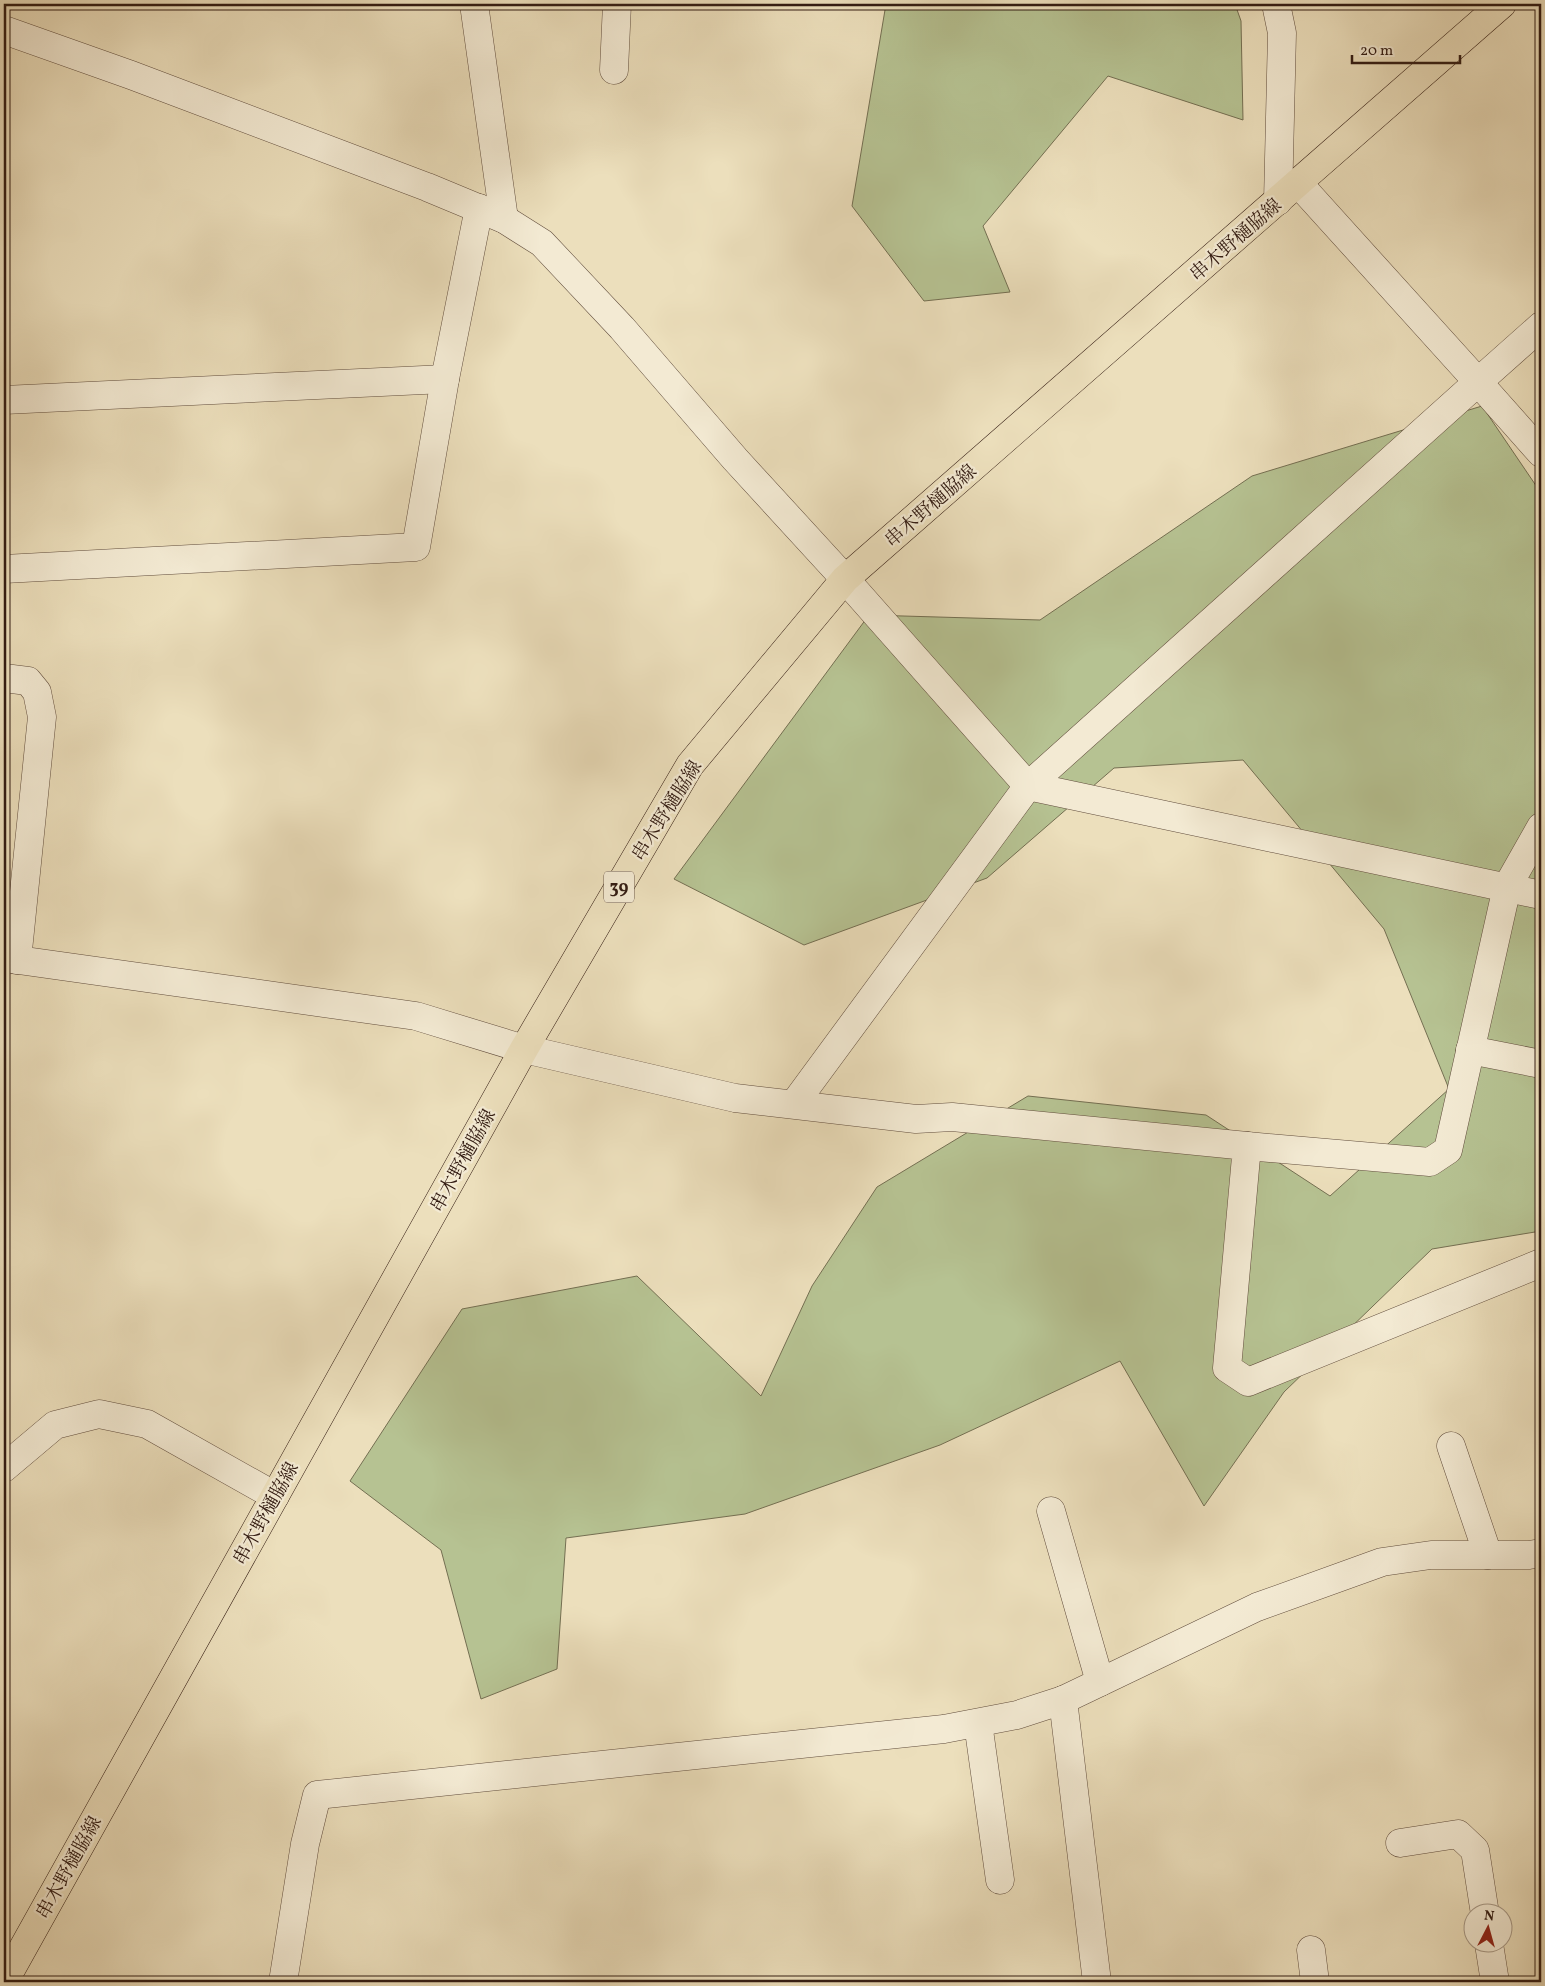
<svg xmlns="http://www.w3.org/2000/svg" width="1545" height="1986" font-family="Vollkorn,'Noto Serif JP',serif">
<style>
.green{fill:#b6c292;stroke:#746f52}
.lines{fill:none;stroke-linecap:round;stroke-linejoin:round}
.minor-casing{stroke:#614d3d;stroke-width:29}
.tertiary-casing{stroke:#614d3d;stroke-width:29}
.primary-casing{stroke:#331c13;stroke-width:29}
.minor{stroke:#f3ead3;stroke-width:28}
.tertiary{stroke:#f3ead3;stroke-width:28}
.primary{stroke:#ecdfbc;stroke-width:28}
.labels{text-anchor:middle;stroke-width:4.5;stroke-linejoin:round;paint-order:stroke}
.shield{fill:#f3ead3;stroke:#6d5a4d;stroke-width:1}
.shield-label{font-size:18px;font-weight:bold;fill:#331c13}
.street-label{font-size:19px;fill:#331c13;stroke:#f3ead3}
</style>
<rect width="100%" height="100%" fill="#ecdfbc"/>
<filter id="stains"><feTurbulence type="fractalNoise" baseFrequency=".004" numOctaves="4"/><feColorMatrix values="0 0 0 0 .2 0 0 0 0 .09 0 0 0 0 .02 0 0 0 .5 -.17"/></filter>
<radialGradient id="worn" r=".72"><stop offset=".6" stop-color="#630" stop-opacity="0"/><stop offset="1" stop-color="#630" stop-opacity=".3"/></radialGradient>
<!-- green -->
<g class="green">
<path d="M886,4H1235L1241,21L1243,120L1108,76L983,226L1010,292L924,301L852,206Z"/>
<path d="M1482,406L1541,493V1231L1432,1249L1284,1392L1204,1506L1120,1361L940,1445L745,1514L566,1538L557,1669L481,1699L441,1550L350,1481L462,1309L637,1276L761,1396L812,1286L877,1187L1028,1096L1206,1115L1330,1196L1449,1089L1384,929L1243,760L1114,768L987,878L804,945L674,879L869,615L1040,620L1252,476Z"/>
</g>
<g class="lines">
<defs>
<g id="minor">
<path d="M474,4L504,219"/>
<path d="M1276,4L1282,33L1278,201"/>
<path d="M4,30L131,75L427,187L504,219L542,243L622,328L735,459L845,579L1028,786L794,1104"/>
<path d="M614,70L617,4"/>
<path d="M1298,183L1478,382L1541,326"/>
<path d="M4,400L445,379"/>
<path d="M4,569L416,547L445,379L479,208"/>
<path d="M4,678L28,681L37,692L42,717L17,960"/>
<path d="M1028,786L1478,382L1541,453"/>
<path d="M1028,786L1541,895"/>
<path d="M524,1049L735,1098L916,1119L952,1117L1247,1146L1227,1368L1248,1382L1541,1263"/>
<path d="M1470,1050L1541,1064"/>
<path d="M1247,1146L1430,1162L1448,1150L1507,887L1541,827"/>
<path d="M1451,1446L1488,1555"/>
<path d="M4,1468L55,1425L99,1414L147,1424L275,1496"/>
<path d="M1051,1511L1100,1682"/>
<path d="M1063,1700L1097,1982"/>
<path d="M978,1723L1000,1880"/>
<path d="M1400,1843L1458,1834L1475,1850L1485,1914"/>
<path d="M1489,1944L1495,1982"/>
<path d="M1311,1950L1315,1982"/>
<path d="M283,1982L305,1844L317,1795L944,1729L1017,1715L1063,1700L1257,1607L1382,1562L1431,1555H1529L1541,1553"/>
</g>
<path id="tertiary" d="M4,958L416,1016L524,1049"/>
<path id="primary" d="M4,1982L524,1049L690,765L845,579L1502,4"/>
</defs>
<!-- minor casing -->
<use href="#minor" class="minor-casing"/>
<!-- tertiary casing -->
<use href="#tertiary" class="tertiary-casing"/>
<!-- primary casing -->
<use href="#primary" class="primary-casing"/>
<!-- minor -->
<use href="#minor" class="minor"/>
<!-- tertiary -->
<use href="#tertiary" class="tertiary"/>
<!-- primary -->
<use href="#primary" class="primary"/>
</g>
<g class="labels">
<!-- shield labels -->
<rect class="shield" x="604" y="871.5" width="30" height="31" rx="4"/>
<g class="shield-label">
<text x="619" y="893">39</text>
</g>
<!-- street labels -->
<g class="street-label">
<text transform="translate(1235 239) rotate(-41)" y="7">串木野樋脇線</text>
<text transform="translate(930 505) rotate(-41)" y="7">串木野樋脇線</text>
<text transform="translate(666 810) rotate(-58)" y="7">串木野樋脇線</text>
<text transform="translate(462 1160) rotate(-61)" y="7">串木野樋脇線</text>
<text transform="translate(265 1513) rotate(-61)" y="7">串木野樋脇線</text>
<text transform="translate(68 1867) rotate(-61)" y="7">串木野樋脇線</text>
</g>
</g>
<!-- margin -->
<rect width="1545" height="1986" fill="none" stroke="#ecdfbc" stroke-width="20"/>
<rect x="5" y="5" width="1535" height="1976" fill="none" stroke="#331c13" stroke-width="2.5"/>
<rect x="10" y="10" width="1525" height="1966" fill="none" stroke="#331c13"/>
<!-- north arrow -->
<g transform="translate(1488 1928) rotate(6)"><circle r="24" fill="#f3ead3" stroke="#a69886"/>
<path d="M0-4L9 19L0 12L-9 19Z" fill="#8f2418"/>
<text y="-8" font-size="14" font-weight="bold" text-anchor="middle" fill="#331c13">N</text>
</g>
<!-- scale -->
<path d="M1352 55v8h108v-8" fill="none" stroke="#331c13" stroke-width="2.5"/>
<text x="1360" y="55" font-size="15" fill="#331c13" stroke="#f3ead3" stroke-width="4" paint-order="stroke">20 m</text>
<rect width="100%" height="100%" filter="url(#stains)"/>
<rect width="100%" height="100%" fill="url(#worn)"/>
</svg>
